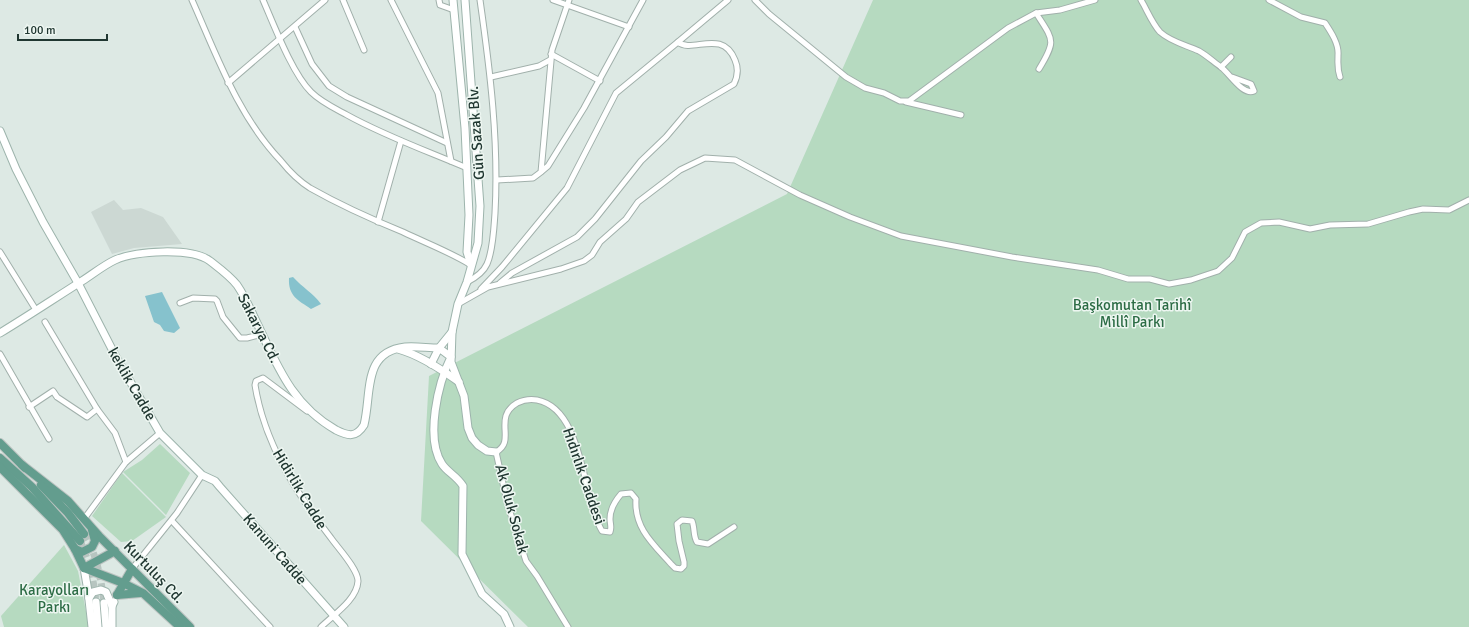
<svg xmlns="http://www.w3.org/2000/svg" width="1469" height="627" font-family="Signika,sans-serif">
<style>
.built{fill:#ccd8d3}
.green{fill:#b6dac0}
.water{fill:#86c2cd}
.lines{fill:none;stroke-linecap:round;stroke-linejoin:round}
.secondary-tunnel{stroke:#b7c5c0;stroke-width:7;stroke-dasharray:7 3.5;stroke-linecap:butt}
.street-casing{stroke:#a1b0ab;stroke-width:7}
.secondary-casing{stroke:#9db4ac;stroke-width:9}
.primary-casing{stroke:#bcc3c1;stroke-width:10}
.street{stroke:#fff;stroke-width:5}
.secondary{stroke:#fff;stroke-width:7}
.primary{stroke:#639d8e;stroke-width:8}
.labels{text-anchor:middle;stroke-width:3;stroke-linejoin:round;paint-order:stroke}
.street-label{font-size:15px;fill:#203731;stroke:#edf6f1}
.park-label{font-size:15px;fill:#2c6c45;stroke:#edf6f1}
</style>
<rect width="100%" height="100%" fill="#dde9e4"/>
<!-- built -->
<path class="built" d="M114,200L123,210L141,208L163,217L182,244L134,248L112,254L91,212Z"/>
<!-- green -->
<g class="green">
<path d="M873,0H1469V627H528L421,521L429,376L787,194Z"/>
<path d="M160,444L190,473L166,515L123,472L142,460Z"/>
<path d="M122,473L166,517L132,541L121,542L92,516Z"/>
<path d="M64,545L78,571L89,627H4L1,616Z"/>
</g>
<!-- water -->
<g class="water">
<path d="M293,277C302,287 313,293 321,304L311,309C298,300 288,296 289,278Z"/>
<path d="M162,292L180,328L174,333L164,331L160,325L154,322L145,296Z"/>
</g>
<g class="lines">
<!-- secondary-tunnel -->
<g class="secondary-tunnel">
<path d="M84,534C97,555 101,578 104,603"/>
<path d="M80,541C89,561 94,580 96,602"/>
</g>
<defs>
<g id="street">
<path d="M192,0C217,56 238,116 281,161C289,171 299,181 310,188C340,205 371,219 403,232C426,243 450,252 471,265"/>
<path d="M263,0C274,25 292,73 311,92C321,102 334,108 347,115C385,136 427,151 467,168"/>
<path d="M343,0L364,50"/>
<path d="M391,0L438,93L451,161"/>
<path d="M439,0L440,5L454,10"/>
<path d="M553,0L629,27"/>
<path d="M755,0L769,14L846,77L865,88L884,93L900,101H909L1008,28L1036,13L1060,10L1095,0"/>
<path d="M1141,0C1147,10 1152,23 1160,32C1171,42 1186,45 1199,51C1206,55 1214,62 1221,67C1230,74 1243,96 1254,91L1251,84L1232,77"/>
<path d="M1269,0L1301,17L1325,23C1331,32 1339,44 1338,55C1338,64 1337,68 1340,77"/>
<path d="M1036,13C1053,40 1057,40 1039,69"/>
<path d="M295,27L312,64L329,86L347,97L447,143"/>
<path d="M678,42L728,0"/>
<path d="M551,54L600,81"/>
<path d="M1221,67L1231,57"/>
<path d="M491,77L539,66L550,60"/>
<path d="M228,83L325,0"/>
<path d="M906,102L961,115"/>
<path d="M542,171L548,166L584,108L643,0"/>
<path d="M497,180L533,178L541,172L552,50L569,0"/>
<path d="M378,222L401,141"/>
<path d="M0,252L36,310"/>
<path d="M467,282C475,278 483,273 487,264C493,251 494,227 495,213C499,142 490,70 480,0"/>
<path d="M481,289L502,267L567,188L616,93L678,42C692,54 722,28 735,60C738,67 738,76 734,84L688,111L666,137L641,161L595,219L577,237L512,273L500,283"/>
<path d="M180,303L193,298L215,299L217,301L223,317L240,338H247L263,334"/>
<path d="M458,304L488,287L561,269L584,261L592,255L600,242L626,219L638,202L680,170L705,158L735,160L800,195L850,217L901,236L1012,257L1098,270L1128,279H1150L1169,284L1191,280L1218,271L1232,258L1245,232L1261,223L1279,222L1310,229L1330,225L1368,224L1409,212L1423,209L1449,210L1469,200"/>
<path d="M45,322L97,409L115,433L126,462"/>
<path d="M0,354L49,439"/>
<path d="M29,407L53,391L57,397L87,417L97,409"/>
<path d="M307,411L263,378L256,381L255,385C264,442 296,493 331,538C338,548 358,569 358,581C357,600 333,615 321,627"/>
<path d="M84,519L126,462L160,433"/>
<path d="M172,521L270,627"/>
<path d="M132,569L177,513L202,475"/>
<path d="M568,627L537,576L526,561L508,506L496,452C517,441 492,418 517,403C523,400 531,399 537,400C584,409 582,498 602,531L610,532C612,527 610,524 610,519C610,509 615,501 621,494L631,493L636,499C634,528 653,544 671,564L675,568L681,569L684,566V562L679,541L677,524L682,520L692,521C695,528 693,536 697,542L708,544L734,527"/>
</g>
<g id="secondary">
<path d="M453,0L465,128L469,215L467,252L471,265"/>
<path d="M465,0L480,206L478,243L467,282L458,304L452,332L451,362L464,396L468,428L472,438L478,445L487,451L496,452"/>
<path d="M0,131L16,169L43,222L78,283L116,357L160,433L202,475L215,481L220,487L344,627"/>
<path d="M0,333C28,316 55,298 82,281C93,274 104,265 115,260C136,251 191,247 210,261C219,268 230,276 237,285C244,295 249,306 254,317C276,362 290,404 336,430C348,436 356,438 364,425C372,393 362,352 405,347C416,346 428,348 439,348L452,332"/>
<path d="M398,349C420,355 441,369 459,382"/>
<path d="M431,364L439,348L451,357C438,383 425,438 442,464C447,472 457,476 463,486L462,554L482,594L504,614L510,627"/>
<path d="M84,568L88,591L92,627"/>
<path d="M89,598L93,592L101,590L106,592L112,606"/>
<path d="M96,602L98,627"/>
<path d="M104,603L106,627"/>
<path d="M112,627V606L114,602"/>
</g>
<g id="primary">
<path d="M0,443L25,468"/>
<path d="M0,458L32,487L80,541"/>
<path d="M22,465L68,501L99,536L190,627"/>
<path d="M0,467L63,530L75,549L84,568L123,583L143,593L180,627"/>
<path d="M41,485L68,513L84,534"/>
<path d="M75,549L82,552L92,547L95,541L92,530"/>
<path d="M84,568L115,551"/>
<path d="M117,595L132,569"/>
<path d="M117,595L140,593"/>
</g>
</defs>
<!-- street casing -->
<use href="#street" class="street-casing"/>
<!-- secondary casing -->
<use href="#secondary" class="secondary-casing"/>
<!-- primary casing -->
<use href="#primary" class="primary-casing"/>
<!-- street -->
<use href="#street" class="street"/>
<!-- secondary -->
<use href="#secondary" class="secondary"/>
<!-- primary -->
<use href="#primary" class="primary"/>
</g>
<g class="labels">
<!-- street labels -->
<g class="street-label">
<text transform="translate(476 133) rotate(-94)" y="5">Gün Sazak Blv.</text>
<text transform="translate(259 328) rotate(63)" y="5">Sakarya Cd.</text>
<text transform="translate(132 384) rotate(60)" y="5">keklik Cadde</text>
<text transform="translate(584 476) rotate(71)" y="5">Hıdırlık Caddesi</text>
<text transform="translate(300 489) rotate(59)" y="5">Hidirlik Cadde</text>
<text transform="translate(512 509) rotate(75)" y="5">Ak Oluk Sokak</text>
<text transform="translate(275 549) rotate(49)" y="5">Kanuni Cadde</text>
<text transform="translate(154 572) rotate(46)" y="5">Kurtuluş Cd.</text>
</g>
<!-- park labels -->
<g class="park-label">
<text x="1132" y="310">Başkomutan Tarihî<tspan x="1132" dy="17">Millî Parkı</tspan></text>
<text x="54" y="595">Karayolları<tspan x="54" dy="17">Parkı</tspan></text>
</g>
</g>
<!-- scale -->
<path d="M18 34v6h89v-6" fill="none" stroke="#203731" stroke-width="2"/>
<text x="24" y="34" font-size="12" fill="#203731" stroke="#edf6f1" stroke-width="3" paint-order="stroke">100 m</text>
</svg>
